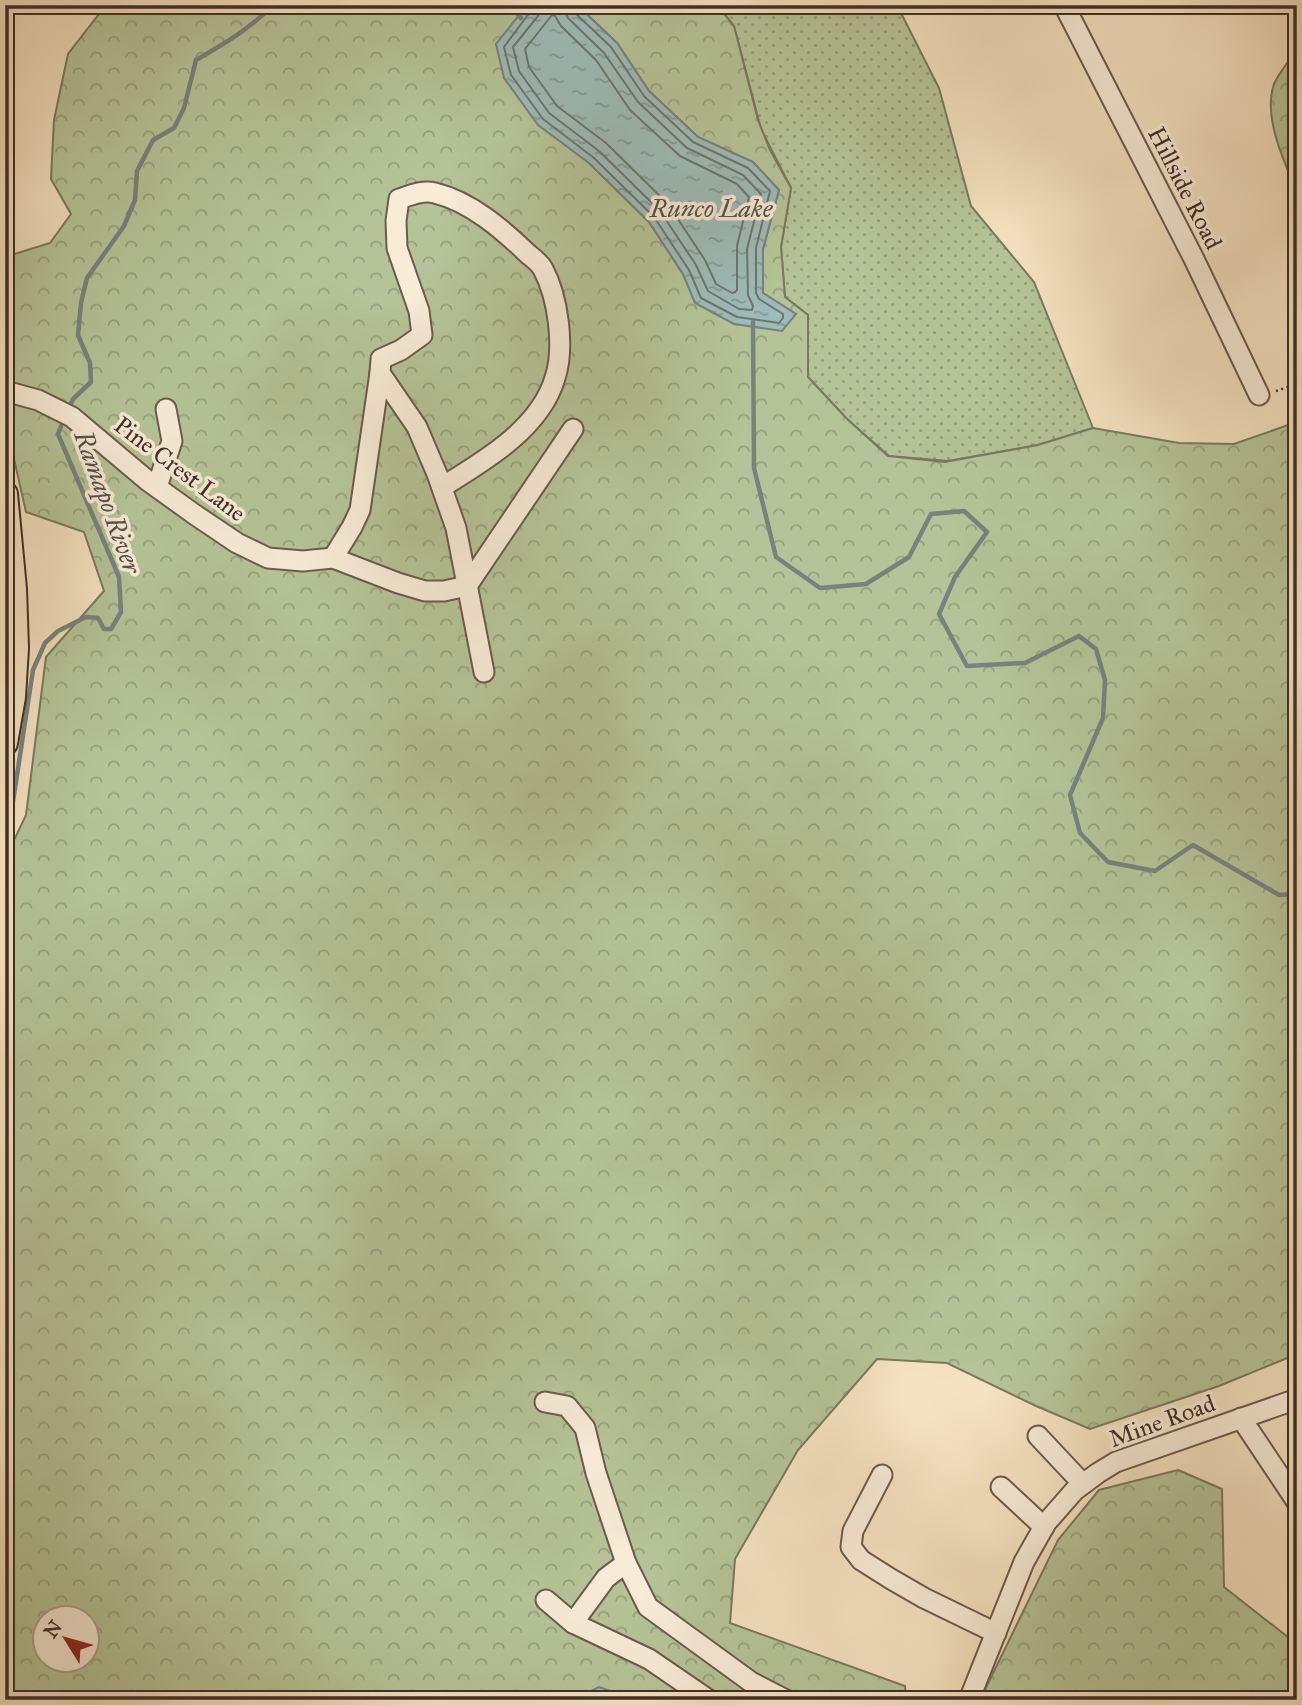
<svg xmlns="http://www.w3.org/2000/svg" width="1302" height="1705" font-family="'IM FELL Great Primer',serif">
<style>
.grass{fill:url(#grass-dots);stroke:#7a7960;stroke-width:2}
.forest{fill:url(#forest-crowns);stroke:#7a7960;stroke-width:2;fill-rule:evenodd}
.water{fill:url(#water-ripples);stroke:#77837f;stroke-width:2}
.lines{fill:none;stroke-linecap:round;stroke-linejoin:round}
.shore{stroke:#6e7570;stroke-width:2}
.stream{stroke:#77837f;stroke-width:4.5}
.minor-casing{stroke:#6c5b4e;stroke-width:23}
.major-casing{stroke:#3f2e27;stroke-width:28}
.path{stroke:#3f2e27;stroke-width:2.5;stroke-dasharray:2 3.5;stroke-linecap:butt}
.minor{stroke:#f8ecd7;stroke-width:19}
.major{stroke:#f5e2c1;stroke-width:24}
.labels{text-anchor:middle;stroke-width:7;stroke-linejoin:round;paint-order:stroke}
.street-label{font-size:24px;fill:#3f2e27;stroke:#f8ecd7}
.water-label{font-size:26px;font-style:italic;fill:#56524c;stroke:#f8ecd7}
</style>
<defs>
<pattern id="grass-dots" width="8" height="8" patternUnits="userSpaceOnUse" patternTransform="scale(1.75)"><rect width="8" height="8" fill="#b5c498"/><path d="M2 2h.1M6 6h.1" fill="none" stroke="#95a07c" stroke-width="1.8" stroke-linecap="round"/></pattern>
<pattern id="forest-crowns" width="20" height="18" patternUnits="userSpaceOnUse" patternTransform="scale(1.75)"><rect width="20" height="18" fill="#b5c498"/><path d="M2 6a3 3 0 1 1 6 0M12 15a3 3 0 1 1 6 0" fill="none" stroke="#95a07c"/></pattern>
<pattern id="water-ripples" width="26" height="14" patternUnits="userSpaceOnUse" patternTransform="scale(1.75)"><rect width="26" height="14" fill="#9dbcb9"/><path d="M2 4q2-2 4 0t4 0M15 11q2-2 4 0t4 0" fill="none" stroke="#819996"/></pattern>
</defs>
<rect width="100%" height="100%" fill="#f5e2c1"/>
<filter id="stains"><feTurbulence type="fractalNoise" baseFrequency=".00286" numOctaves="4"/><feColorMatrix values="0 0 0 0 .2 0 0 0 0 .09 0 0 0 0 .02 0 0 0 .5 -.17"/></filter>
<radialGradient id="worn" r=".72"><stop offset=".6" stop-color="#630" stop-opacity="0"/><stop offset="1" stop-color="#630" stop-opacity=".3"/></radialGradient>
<!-- grass -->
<path class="grass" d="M717,5H897L939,88L971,206L1034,282L1093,428L1038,445L948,461L889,456L847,419L808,377V315L785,297L781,247L791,188L761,129L734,26Z"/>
<!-- forest -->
<g class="forest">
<path d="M106,5H533L524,9L538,124L589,163L649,222L683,274L696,303L796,314L763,293V249L779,190L753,162L698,137L649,91L617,43L577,5H717L734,26L758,120L770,150L791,188L781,247L785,297L808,315V377L847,419L888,456L945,462L1038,445L1093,428L1179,443L1234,444L1297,422V1354L1219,1386L1090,1429L1036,1406L947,1363L877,1359L798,1450L735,1559L730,1623L905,1686L906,1700H631L630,1698L583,1695L581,1700H5V859L26,815L46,657L104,591L84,532L26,512L5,419V257L50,243L71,214L51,179L54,120L68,54ZM46,1618H88V1660H46Z"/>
<path d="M1287,63L1297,65V192C1284,162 1264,119 1273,87C1275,79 1282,71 1287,63Z"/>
<path d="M1178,1470L1222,1489L1224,1587L1289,1638L1297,1654V1700H980L1058,1540L1099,1490Z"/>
</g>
<!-- water -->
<g class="water">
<path d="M533,5H577L617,43L649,91L698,137L753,162L779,190L763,249V293L796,314L782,331L734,324L695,303L683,274L649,222L589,163L538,125L504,78L496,44L524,9Z"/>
<path d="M599,1687L630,1698L631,1700H581L583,1695Z"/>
</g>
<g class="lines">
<!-- shore -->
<g class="shore">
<path d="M531,5L530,12L504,47L511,75L543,119L594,158L654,217L689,270L701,298L737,317L779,323L783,318V314L759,299L756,293V248L770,191L748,168L693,142L644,96L611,47L575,13L573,5"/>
<path d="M540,5L538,16L513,47L519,71L549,113L599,151L660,211L696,265L708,291L739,309L752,310L753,306L748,295L747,249L761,194L743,175L687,148L638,102L604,53L568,18L565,12L564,5"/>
<path d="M552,15L555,16L561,26L596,60L630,110L680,156L737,184L749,197L737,246V290L735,292L732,293L716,284L705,260L668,204L606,143L557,106L529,67L525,49Z"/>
</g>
<!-- stream -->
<g class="stream">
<path d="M510,5L521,18"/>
<path d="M753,322L754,468L776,557L820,588L866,584L909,557L931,514L964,511L987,532L955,577L939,614L967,666L1025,663L1079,636L1096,649L1105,680L1103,718L1070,795L1080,833L1108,862L1155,871L1193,845L1279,895L1297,894"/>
<path d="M70,406L73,399L91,382L90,363L78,335L81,303L87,278L124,226L135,200L137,171L153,140L174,128L184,108L196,60C224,44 251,28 273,5"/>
<path d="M5,854L33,670L45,643L58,631L86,617L98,618L104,629H111L121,612L119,577L58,434L61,426"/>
</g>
<defs>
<g id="minor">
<path d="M1064,5L1194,259L1259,395"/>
<path d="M5,391L38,400L72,417L148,481L194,514L237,543L268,558L303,561L333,558L398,583L425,591H444L467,586L573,429"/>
<path d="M157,487L172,441L166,409"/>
<path d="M442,487C484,461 540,429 555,378C565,347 558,297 543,269C540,263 533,258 528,254C502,229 471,202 435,193C422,190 411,195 399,199L396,221L397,248L419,311L422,335L401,350L381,359L380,373L417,427L437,474L456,528L484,672"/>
<path d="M333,558L352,527L360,510L380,373"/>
<path d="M545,1402L567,1406L585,1428L596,1473L626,1563L648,1607L751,1682L786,1700"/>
<path d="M1241,1418L1297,1502"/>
<path d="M1038,1436L1083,1484"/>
<path d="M882,1475L853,1531L851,1547L861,1560L891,1579L924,1598L996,1633"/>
<path d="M1001,1487L1044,1527"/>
<path d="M546,1600L573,1623L649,1659L709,1700"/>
<path d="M573,1623L606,1578L626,1563"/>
<path d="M969,1700L1024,1562L1046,1523L1075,1490L1098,1473L1116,1462L1297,1399"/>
</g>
<path id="major" d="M5,494L14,589L16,648L13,697L5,743"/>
</defs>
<!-- minor casing -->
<use href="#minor" class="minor-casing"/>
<!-- major casing -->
<use href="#major" class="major-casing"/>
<!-- path -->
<path class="path" d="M1276,391L1297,384"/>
<!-- minor -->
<use href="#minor" class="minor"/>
<!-- major -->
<use href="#major" class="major"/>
</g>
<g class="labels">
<!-- street labels -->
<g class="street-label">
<text transform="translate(1185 188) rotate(63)" y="8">Hillside Road</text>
<text transform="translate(180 469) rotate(37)" y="8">Pine Crest Lane</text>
<text transform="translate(1162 1421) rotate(-20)" y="8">Mine Road</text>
</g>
<!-- water labels -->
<g class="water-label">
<text x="711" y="217">Runco Lake</text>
<text transform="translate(108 502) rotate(70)" y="9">Ramapo River</text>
</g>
</g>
<!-- margin -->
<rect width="1302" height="1705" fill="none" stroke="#f5e2c1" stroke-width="28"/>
<rect x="7" y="7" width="1288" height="1691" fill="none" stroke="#3f2e27" stroke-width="3.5"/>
<rect x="14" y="14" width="1274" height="1677" fill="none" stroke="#3f2e27" stroke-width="2"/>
<!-- north arrow -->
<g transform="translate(66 1639) rotate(307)"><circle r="33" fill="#f8ecd7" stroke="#aea091" stroke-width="2"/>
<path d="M0-5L12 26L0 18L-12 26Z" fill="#8f2418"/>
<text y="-10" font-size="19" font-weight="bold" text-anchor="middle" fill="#3f2e27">N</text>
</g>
<rect width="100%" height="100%" filter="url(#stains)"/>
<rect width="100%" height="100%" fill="url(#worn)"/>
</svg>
